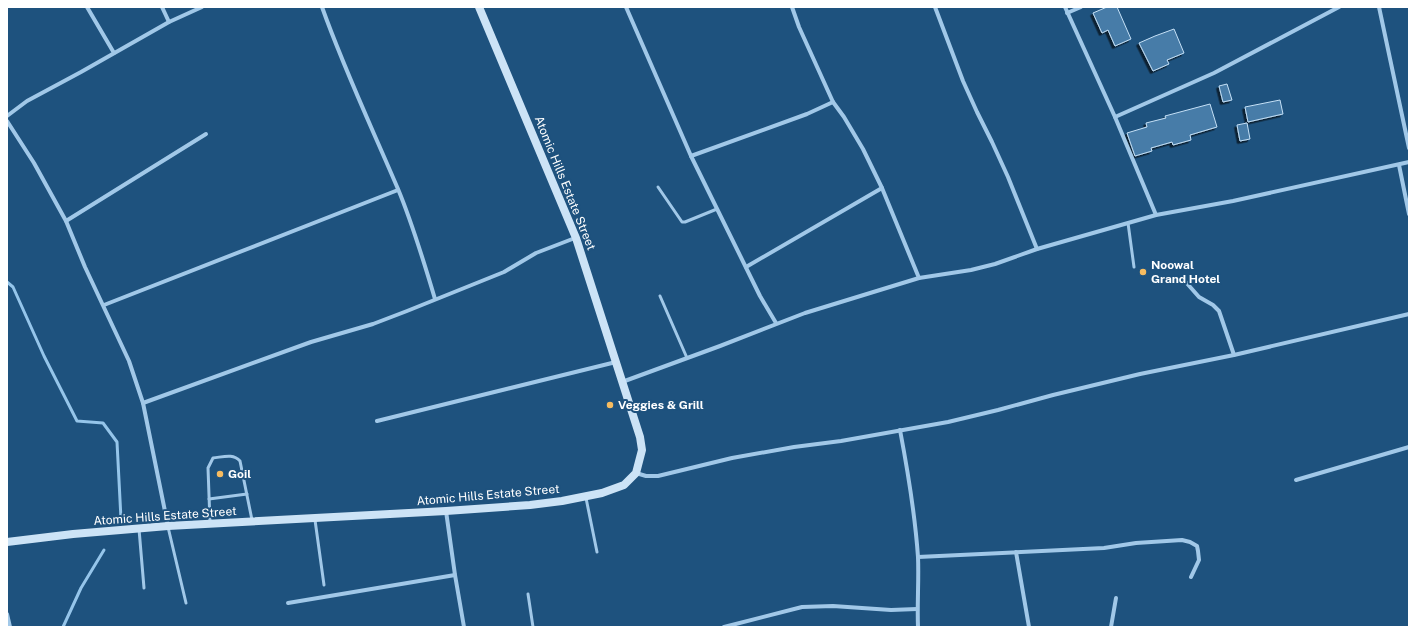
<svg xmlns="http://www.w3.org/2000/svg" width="1416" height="634" font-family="'Public Sans',sans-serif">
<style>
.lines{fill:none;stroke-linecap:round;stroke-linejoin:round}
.stream{stroke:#95c5ea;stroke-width:3}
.building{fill:#467ca8;stroke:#c5e0f6;filter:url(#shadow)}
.lane{stroke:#a1c8e8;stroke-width:3}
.street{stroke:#a1c8e8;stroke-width:4}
.secondary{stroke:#cce3f6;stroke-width:8}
.poi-dot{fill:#f7bc60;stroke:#1e527e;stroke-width:1.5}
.labels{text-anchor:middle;stroke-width:4;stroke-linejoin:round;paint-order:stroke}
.street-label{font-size:12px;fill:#fff;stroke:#1e527e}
.poi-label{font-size:12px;font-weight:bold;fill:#fff;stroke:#1e527e;text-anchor:start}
</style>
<defs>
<filter id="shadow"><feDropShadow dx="-2.5" dy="2.5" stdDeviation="0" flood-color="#0009"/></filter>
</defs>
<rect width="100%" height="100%" fill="#1e527e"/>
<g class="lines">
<!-- stream -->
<g class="stream">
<path d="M7,282L13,287L44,356L77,421L103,423L117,442L121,519"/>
<path d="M63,627L81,588L104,550"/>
</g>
</g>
<!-- building -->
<g class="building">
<path d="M1107,7H1117L1131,39L1115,46L1108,30L1102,33L1093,13Z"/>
<path d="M1174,29L1184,53L1167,60L1169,64L1153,71L1139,43L1155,36Z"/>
<path d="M1227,84L1232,100L1223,102L1219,86Z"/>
<path d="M1280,100L1283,114L1248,122L1245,107Z"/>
<path d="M1210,104L1217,127L1190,135L1191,140L1173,145L1172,142L1151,148L1152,151L1135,156L1127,133L1147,127L1146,123L1166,118L1165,116Z"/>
<path d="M1247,123L1250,139L1240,141L1237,125Z"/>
</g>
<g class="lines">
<!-- lane -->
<g class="lane">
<path d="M658,187L682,222H685L717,209"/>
<path d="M1128,223L1134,267"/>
<path d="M660,296L687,358"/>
<path d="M586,498L597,552"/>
<path d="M209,499L247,494"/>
<path d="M315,520L324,585"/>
<path d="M210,522L208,468L213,458C223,457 233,453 240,461L252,520"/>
<path d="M168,527L186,603"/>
<path d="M139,529L144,588"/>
<path d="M528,594L533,627"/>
</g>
<!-- street -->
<g class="street">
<path d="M87,7L114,53"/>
<path d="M162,7L169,22"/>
<path d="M322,7C344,69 372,128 398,189C413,225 424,262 435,299"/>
<path d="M626,7L691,156L760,296L776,323"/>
<path d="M792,7L799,27L833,102L844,117L863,149L882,188L919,278"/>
<path d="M935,7L963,81L977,112L992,142L1008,177L1037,249"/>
<path d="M1065,7L1115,117L1156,215"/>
<path d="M1379,7L1409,148"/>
<path d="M1067,13L1081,7"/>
<path d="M7,116L27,101L81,72L169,22L202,7"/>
<path d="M1115,117L1214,73L1339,7"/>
<path d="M7,121L34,163L66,221L85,267L129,361L143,403L168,526"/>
<path d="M691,156L807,114L833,102"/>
<path d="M1399,165L1409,214"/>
<path d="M66,221L206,134"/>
<path d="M746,267L882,188"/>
<path d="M1184,280L1199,297L1213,305L1219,311L1234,355"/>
<path d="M104,305L398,190"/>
<path d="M622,382L720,346L805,313L919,278L971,270L995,264L1037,249L1156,215L1233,201L1409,162"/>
<path d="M143,403L311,342L373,324L407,311L504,272L536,253L575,238"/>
<path d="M377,421L616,362"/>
<path d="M900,430C908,472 915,514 918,557C919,580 917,604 918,627"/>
<path d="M636,473L646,476H658L732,458L794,447L841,441L948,422L998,410L1053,395L1140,374L1234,355L1409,314"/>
<path d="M1296,480L1409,447"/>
<path d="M446,511L455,575L464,627"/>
<path d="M1016,552L1029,627"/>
<path d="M918,557L1104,548L1136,543L1182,540L1190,542L1197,546L1198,551L1199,560L1191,577"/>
<path d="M288,603L455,575"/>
<path d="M7,614L10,627"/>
<path d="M724,627L802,607L833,606L891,610L917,609"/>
<path d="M1111,627L1116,598"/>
</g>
<!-- secondary -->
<path class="secondary" d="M7,542L73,534L168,526L446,511L530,505L562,501L602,493L624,485L636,473L642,450L640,437L576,238L479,7"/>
</g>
<!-- markers -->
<g class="poi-dot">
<circle cx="1143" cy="272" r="4"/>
<circle cx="610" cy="405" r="4"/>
<circle cx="220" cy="474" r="4"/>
</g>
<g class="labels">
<!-- street labels -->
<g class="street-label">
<text transform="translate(565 183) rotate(68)" y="4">Atomic Hills Estate Street</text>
<text transform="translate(488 495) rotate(-5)" y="4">Atomic Hills Estate Street</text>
<text transform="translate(165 516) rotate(-4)" y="4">Atomic Hills Estate Street</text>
</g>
<!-- poi labels -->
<g class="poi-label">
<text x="1151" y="269">Noowal<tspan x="1151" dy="14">Grand Hotel</tspan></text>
<text x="618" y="409">Veggies &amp; Grill</text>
<text x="228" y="478">Goil</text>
</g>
</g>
<!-- border -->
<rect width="1416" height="634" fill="none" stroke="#ffffff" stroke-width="16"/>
</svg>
